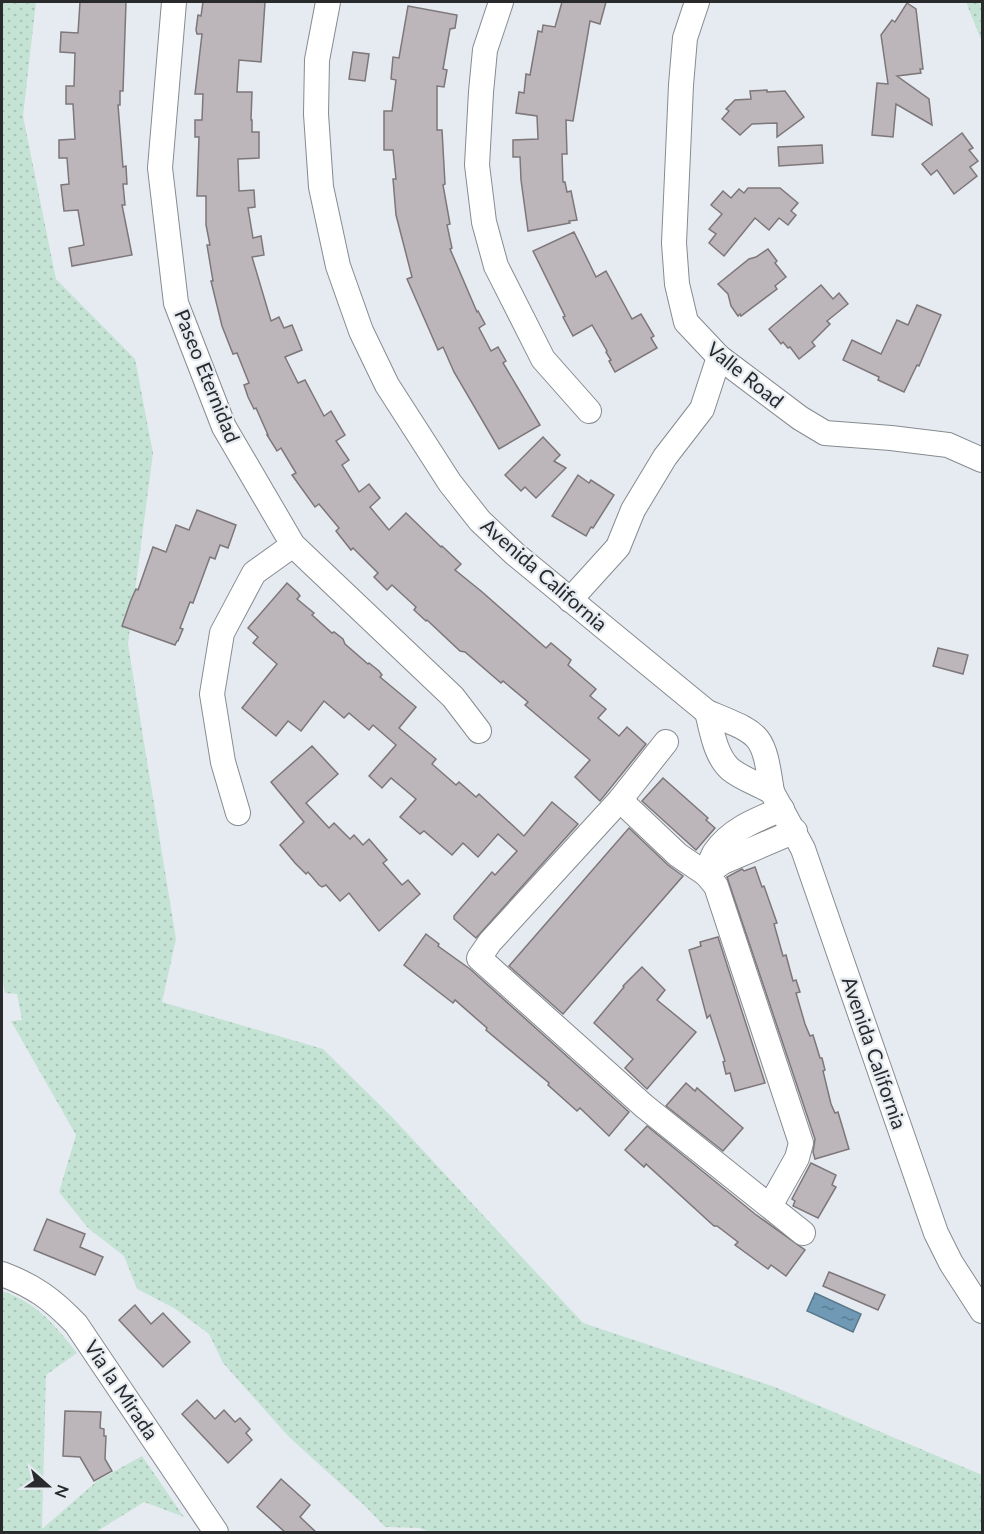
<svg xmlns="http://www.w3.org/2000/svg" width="984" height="1534" font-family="Lato,sans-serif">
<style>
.grass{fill:url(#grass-dots)}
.water{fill:url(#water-ripples);stroke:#5a788b;stroke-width:1.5}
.building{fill:#bcb5b9;stroke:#7d777a;stroke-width:1.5}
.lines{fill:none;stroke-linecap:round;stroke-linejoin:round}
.minor-casing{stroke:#868b90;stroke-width:26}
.minor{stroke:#fff;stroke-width:24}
.labels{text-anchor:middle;stroke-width:4.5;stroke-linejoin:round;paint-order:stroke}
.street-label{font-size:20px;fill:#282a2c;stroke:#e6ebf1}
</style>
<defs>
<pattern id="grass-dots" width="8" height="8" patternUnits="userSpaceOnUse" patternTransform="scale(1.5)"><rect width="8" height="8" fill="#c5e3d4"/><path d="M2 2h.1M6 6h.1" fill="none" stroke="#a9c3b6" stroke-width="1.8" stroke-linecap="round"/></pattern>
<pattern id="water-ripples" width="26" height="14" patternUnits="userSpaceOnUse" patternTransform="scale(1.5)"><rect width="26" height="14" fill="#6f99b4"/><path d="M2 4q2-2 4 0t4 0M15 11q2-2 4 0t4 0" fill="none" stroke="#5b7d93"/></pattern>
</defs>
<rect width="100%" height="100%" fill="#e6ebf1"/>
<!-- grass -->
<g class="grass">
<path d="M2,2H36L23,116L56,279L135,359L153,453L128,644L176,939L162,1002L323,1049L391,1116L583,1323L775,1387L982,1475V1532H430L419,1528L385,1527L365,1506L289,1437L223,1363L209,1334L174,1308L137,1289L124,1256L88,1228L59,1192L76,1135L11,1021L22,1020L17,994L5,993L2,974Z"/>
<path d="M966,2H982V42Z"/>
<path d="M2,1291C37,1303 55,1325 77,1353L46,1375L42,1529L97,1481L142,1456L184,1517L144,1502L96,1532H2Z"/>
</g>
<!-- water -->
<path class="water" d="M815,1293L861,1314L853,1332L807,1311Z"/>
<!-- building -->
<g class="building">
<path d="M80,2H126L123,91H120V105H118L123,167L126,166L127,184H123L125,205H122L132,255L72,266L69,248L84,245L78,210L64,211L61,185L69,184L67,158H59V140L75,139L73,104H66V86H74L75,53L60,52L61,32L78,33Z"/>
<path d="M203,2H265L261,62L239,60L237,92H252L251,120H252V132H259V158L238,159L239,191L254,190L255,207L248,208L253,238L261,236L264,255L252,257L271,321L279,317L284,328L292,325L302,350L285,357L298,383L305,380L324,416L331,411L345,435L336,441L349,460L342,465L359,492L369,484L380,498L370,507L389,530L406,513L441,547L442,546L461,564L455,570L481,591L546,648L551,643L571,660L568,665L596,689L590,696L606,709L598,718L619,736L627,727L646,744L600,801L575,777L590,760L525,705L528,702L503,681L501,683L465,652L460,651L427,620L426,621L414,610L416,607L392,585L387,590L374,577L378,573L353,548L351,550L336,531L339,528L319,504L315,507L292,475L296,473L281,448L277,451L267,435H268L256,408L254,409L248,397L244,385L249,383L237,353L233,354L222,326L211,281H213L207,245H210L206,225V196H197L199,137H195V120H202L203,94H195L202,34H197L196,30L198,15L201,16Z"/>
<path d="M562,2H606L600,24L590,21L573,121L566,120L567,154H562L563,182H565L567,192L571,191L577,220L569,221L570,223L528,231L521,180L520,157H513V140L538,139L537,116L516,113L519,92L524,93L526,74L530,75L538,31L542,32L543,25L555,27Z"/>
<path d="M907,3L916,9L923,69H920L921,73L897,76L929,99L932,125L896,104L893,137L872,135L877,83L888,84L881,35L892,20L895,22Z"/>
<path d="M408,6L457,15L455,28L450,29L443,69L447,70L444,87L437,86V130H442L445,184L443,185L450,224L447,225L452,248L450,249L477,312L478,311L485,324L479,328L491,351L498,347L506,361L503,363L540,425L499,449L454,372L443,347L438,350L407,279L412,277L396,215L393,179H396L393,150H384V111H392L396,80L391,79L393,57L399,58Z"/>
<path d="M353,52L369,54L365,81L349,79Z"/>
<path d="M767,90V92L785,91L804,117L777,137V123L752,124L740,135L722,119L729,111L726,109L735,100L751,99L750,91Z"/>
<path d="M962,133L973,148L969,150L978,161L970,167L977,176L954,194L937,170L931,175L922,164Z"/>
<path d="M822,145L823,163L779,166L778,147Z"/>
<path d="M748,188H780L798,203L791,211L796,215L788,225L779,218L769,230L755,218L724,256L709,243L716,234L709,229L722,214L711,205L723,191L731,198L739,189L744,193Z"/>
<path d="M574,232L596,277L606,271L632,319L641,314L654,336L651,338L657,348L615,372L609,361L611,360L606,352L607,351L592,325L573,336L563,317L565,316L533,251Z"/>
<path d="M768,249L777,261L775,263L786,277L775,286L777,289L741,316L740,314L738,316L731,306L728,294L718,284L749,259L756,257Z"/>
<path d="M821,285L833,299L839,293L848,304L827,321L830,324L812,342L815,346L799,359L790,347L788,348L783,342L781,344L769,329Z"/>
<path d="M917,305L941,315L919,366L917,365L904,392L878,380L879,377L843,360L852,340L881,354L897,320L908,325Z"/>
<path d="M543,437L560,455L554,461L566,468L536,498L525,487L521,491L505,475Z"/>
<path d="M578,475L589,483L591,480L614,495L593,528L591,527L586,536L552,516Z"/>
<path d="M197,510L236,525L228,548L220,545L215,559L210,557L193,603L190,602L180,628L183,629L178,641H177L175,645L122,626L131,600L136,589L138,590L153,547L166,552L176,525L189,530Z"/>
<path d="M287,583L298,593L300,596L297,599L314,613L312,615L332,633L334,632L343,639L345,644L368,664L369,663L379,671L382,675L380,677L416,707L399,728L436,759L432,764L456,785L459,782L476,797L479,794L524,836L552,802L578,824L476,938L454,919V916L492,872L495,875L517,851L498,834L478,857L463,843L452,855L424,831L420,834L400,817L416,799L391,778L382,788L369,776L396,745L373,725L369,730L349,713L344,718L324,701L301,731L288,721L276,736L242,708L277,664L253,643L258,637L248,628Z"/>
<path d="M938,648L968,655L963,674L933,666Z"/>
<path d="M312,746L338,774L306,803L329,828L334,823L350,839L354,835L363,845L369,839L387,860L383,863L402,885L408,880L420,894L379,931L349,893L340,901L326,885L322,887L319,885L308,872L306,874L295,863L280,845L304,822L271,782Z"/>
<path d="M663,778L708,818L706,820L715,828L696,850L642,801Z"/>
<path d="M629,828L668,865L683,876L563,1014L509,966Z"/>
<path d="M755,867L762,887L764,886L777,923L774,924L783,956L786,955L793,981L796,980L800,992L796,993L805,1024L810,1036L813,1035L820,1058H822L825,1070L823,1071L831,1104L835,1113L838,1112L849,1149L815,1159L813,1152L815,1139L727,877L742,869L744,871Z"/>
<path d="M426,934L439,944L438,946L470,969L629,1112L609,1136L580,1108L577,1111L548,1085L549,1083L486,1030L487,1028L455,1000L453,1003L404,965Z"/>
<path d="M718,937L765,1083L735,1091L730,1073L726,1074L723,1062L725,1061L710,1015L707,1018L689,950L701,946L700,942Z"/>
<path d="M642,967L665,990L657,1000L696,1032L647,1089L625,1068L633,1059L594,1023L624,987L623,986Z"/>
<path d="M686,1083L695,1091L697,1088L743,1128L723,1151L666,1106Z"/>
<path d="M647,1126L755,1214L805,1250L786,1276L771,1265L768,1269L735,1245L738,1242L717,1226H714L646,1164L644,1167L625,1150Z"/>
<path d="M811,1163L836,1175L832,1185L836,1187L818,1218L793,1206L795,1201L792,1199Z"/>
<path d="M47,1219L85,1234L80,1247L103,1257L95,1275L34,1250Z"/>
<path d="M829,1272L885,1295L878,1310L823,1286Z"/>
<path d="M135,1305L151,1324L163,1313L190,1342L163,1367L119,1320Z"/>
<path d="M197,1400L215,1419L224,1410L235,1422L240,1418L250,1429L246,1433L252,1440L228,1463L182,1414Z"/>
<path d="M65,1411L101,1412L100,1428L104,1429V1436H106L105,1459L112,1471L94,1481L80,1457L63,1456Z"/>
<path d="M281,1479L310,1505L300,1517L317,1533H286L257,1507Z"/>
</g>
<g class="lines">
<defs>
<g id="minor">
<path d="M174,2L160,168L176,303L224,427L293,545L453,697L479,731"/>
<path d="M328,2L317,60L316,114L321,187L338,266L361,331L387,385L450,483L480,521L515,554L707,712"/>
<path d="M501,2L485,50L481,92L477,165L484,222L496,266L543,359L589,411"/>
<path d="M697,2L685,38L681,85L674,243L677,284L686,322L719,357L800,418L825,433L891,438L948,445L982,460"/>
<path d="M570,600L618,547L633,510L665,457L702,409L719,357"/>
<path d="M707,712C762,735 763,732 772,792C759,784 742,779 730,769C715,755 712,731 707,712Z"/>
<path d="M666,742L620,800L490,942L479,958L644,1106L803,1233"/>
<path d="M772,792L803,849L936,1233L951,1263L982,1311"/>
<path d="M620,800L678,855L706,874L716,886L801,1143L797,1158L770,1206"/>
<path d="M238,813L223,762L212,694L222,633L254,573L293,545"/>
<path d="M706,874C709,867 711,858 715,852C731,829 758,819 782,809"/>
<path d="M706,874L723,862L795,831"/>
<path d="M2,1274C34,1286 52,1299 76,1324L216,1532"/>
</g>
</defs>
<!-- minor casing -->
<use href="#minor" class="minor-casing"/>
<!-- minor -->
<use href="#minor" class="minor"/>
</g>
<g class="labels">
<!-- street labels -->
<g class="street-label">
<text transform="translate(745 375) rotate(39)" y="7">Valle Road</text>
<text transform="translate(207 376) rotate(68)" y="7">Paseo Eternidad</text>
<text transform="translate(544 575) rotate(41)" y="7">Avenida California</text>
<text transform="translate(874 1053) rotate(71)" y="7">Avenida California</text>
<text transform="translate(121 1390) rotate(56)" y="7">Via la Mirada</text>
</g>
</g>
<!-- border -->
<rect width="984" height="1534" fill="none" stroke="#282a2c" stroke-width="6"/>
<!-- north arrow -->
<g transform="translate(48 1486) rotate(111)" stroke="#e6ebf1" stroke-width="4.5" paint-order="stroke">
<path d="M0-4.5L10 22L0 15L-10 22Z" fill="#282a2c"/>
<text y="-9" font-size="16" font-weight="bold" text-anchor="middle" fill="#282a2c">N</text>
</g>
</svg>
